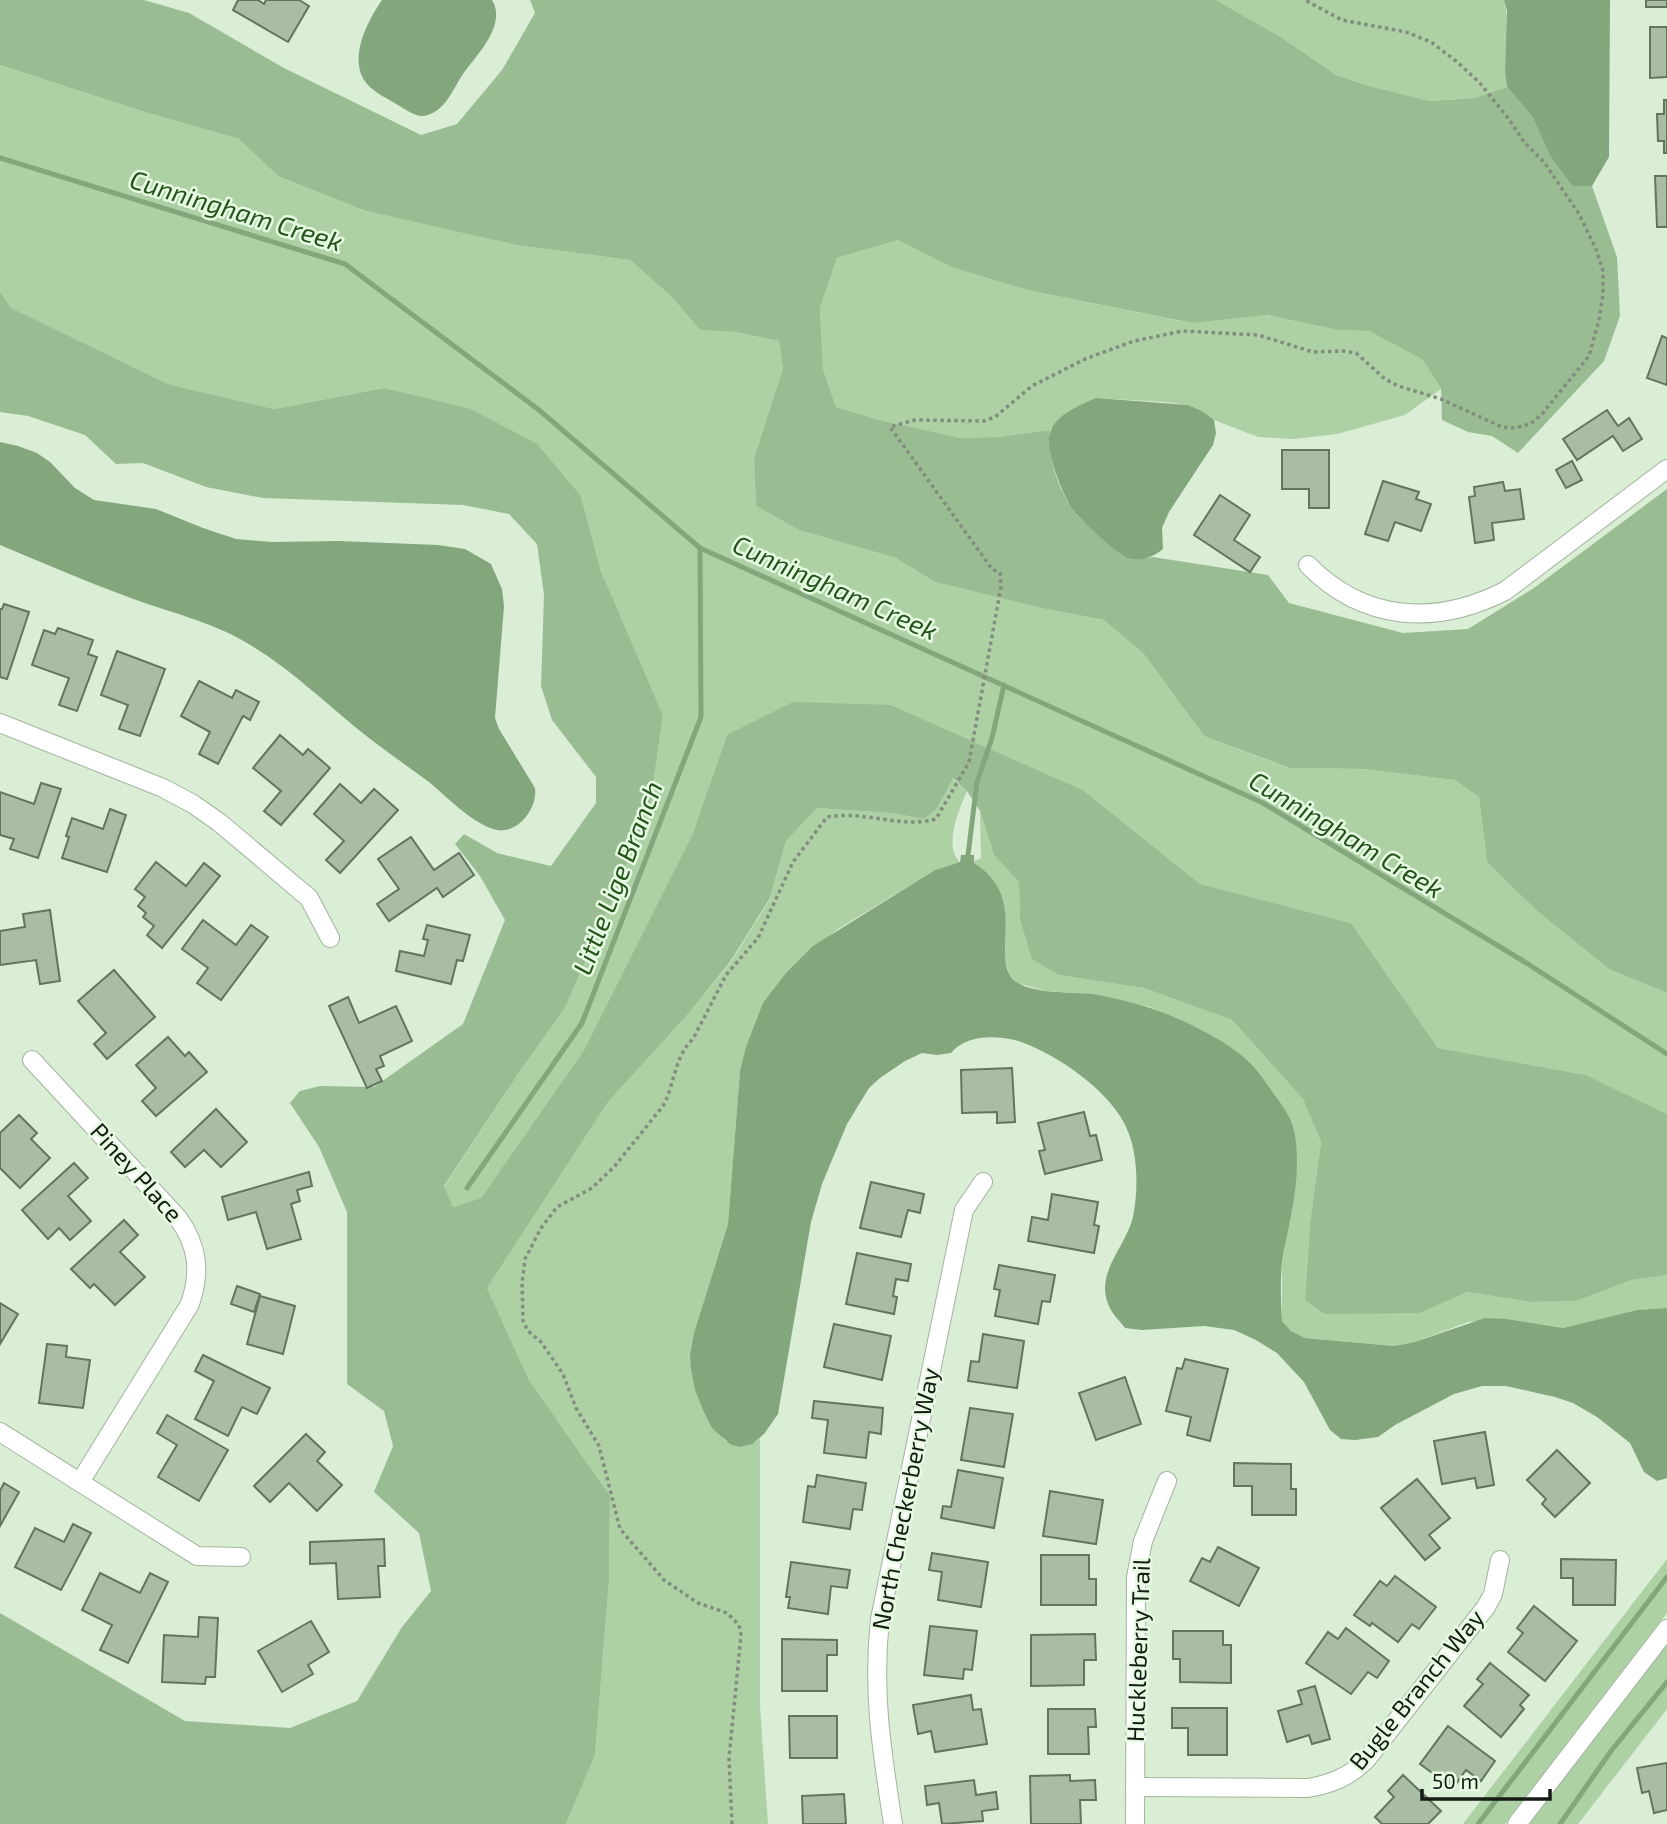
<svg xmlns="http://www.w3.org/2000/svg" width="1667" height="1824" font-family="'Exo 2',sans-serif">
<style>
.green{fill:#add0a5}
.forest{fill:#99bc92}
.water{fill:#83a67c}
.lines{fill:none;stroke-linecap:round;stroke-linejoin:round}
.stream{stroke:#83a67c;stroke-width:5}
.building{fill:#a9bda5;stroke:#62755f;stroke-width:2}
.minor-casing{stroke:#a2b59e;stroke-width:20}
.path{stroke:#808f7d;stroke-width:3.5;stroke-dasharray:3.5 3.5;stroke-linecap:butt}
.minor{stroke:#fff;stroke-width:18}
.labels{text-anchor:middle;stroke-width:5;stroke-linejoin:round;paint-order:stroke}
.street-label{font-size:24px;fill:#151c13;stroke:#e6fbe2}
.water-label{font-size:26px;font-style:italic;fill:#24531a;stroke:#e6fbe2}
</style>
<rect width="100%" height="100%" fill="#d9eed5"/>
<!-- green -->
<g class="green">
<path d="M1216,0H1504C1511,28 1502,59 1507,87L1475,98L1430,101L1369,86L1336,75L1281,37Z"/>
<path d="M0,65L148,113L239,139L278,176L366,211L516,245L630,260L671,296L700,330L735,332L779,341L783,368L754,458L756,506L799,530L896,558L935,582L1041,608L1104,620L1144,654L1204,736L1288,768L1363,769L1455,780L1479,797L1487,862L1537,911L1609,969L1667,993V1114L1586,1075L1438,1048L1351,923L1200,884L1083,790L891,705L727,735L692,835L584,1050L481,1198L453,1207L444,1187L518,1074L565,1008L613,898L650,806L663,715L601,571L581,496L384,388L274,409L168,384L10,308L0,292Z"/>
<path d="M898,240L951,267L1027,290L1191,323L1266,315L1338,330L1369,331L1423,360L1441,389L1405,415L1337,434L1294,439L1258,437L1214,420L1202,411L1188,405L1165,402L1096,398L1069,411L1050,430L998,437L961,438L876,419L836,407L823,369L820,308L837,258Z"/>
<path d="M952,778L967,791C959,809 943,847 960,862L935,870L838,929L798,961L763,1004L740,1071L728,1224L694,1333L690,1354L724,1440C735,1447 750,1446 760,1438V1706L768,1824H566L595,1755L609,1580L610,1496L529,1380L487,1288L608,1102L689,1013L731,962L770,899L786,841L817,808L891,813L924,819L936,810Z"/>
<path d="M980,811L994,855L1019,882L1020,920L1059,975L1144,988L1232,1020L1303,1099L1321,1142L1310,1223L1305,1300L1420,1313L1466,1292L1531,1302L1576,1301L1632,1280L1667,1275V1308L1637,1310L1563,1328L1507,1319L1468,1322L1415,1342L1394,1346L1305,1338L1291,1331L1282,1321V1266L1297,1166L1296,1144L1291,1121L1278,1100L1252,1065L1224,1043L1150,1007L1093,994L1047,991L1017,983L1009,974L1005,960L1006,924L984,870L974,863V861L981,858Z"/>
<path d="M1667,1559V1613L1505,1824H1463Z"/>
<path d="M1667,1644V1709L1578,1824H1529Z"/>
</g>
<!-- forest -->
<g class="forest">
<path d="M0,0H144L189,13L284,68L421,135L457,124L502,70L535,13L530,0H1216L1281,37L1336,75L1369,86L1430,101L1475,98L1507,87L1532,116L1550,156L1572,186H1592L1617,257L1620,316L1604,361L1518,453L1492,436L1468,432L1442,420L1441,389L1423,360L1369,331L1338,330L1267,315L1192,323L1027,290L951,267L898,240L837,258L820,308L823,369L836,407L876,419L961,438L998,437L1050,430C1046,454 1059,489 1072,509C1076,516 1085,522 1092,528C1110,543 1125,564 1153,557L1268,575L1289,603L1403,633L1468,629L1534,588L1667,489V993L1609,969L1537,911L1487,862L1479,797L1455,780L1363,769L1289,768L1204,736L1144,654L1104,620L1041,608L935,582L896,558L799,530L756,506L754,458L783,368L779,341L735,332L700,330L671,296L630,260L516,245L366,211L278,176L239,139L148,113L0,65Z"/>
<path d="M0,292L11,308L168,384L274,409L384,388L471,409L537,444L581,496L601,571L663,715L650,806L613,898L565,1008L518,1074L444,1186L453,1207L481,1198L584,1050L692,835L727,735L793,702L891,705L1083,790L1200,884L1351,923L1438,1048L1586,1075L1667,1114V1275L1632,1280L1576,1301L1531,1302L1467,1292L1420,1313L1325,1314L1305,1300L1310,1223L1321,1142L1303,1099L1232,1020L1144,988L1059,975L1032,959L1020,919L1019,882L994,855L980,811L967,791L953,778L936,810L924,819L891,813L817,808L786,841L770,898L730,962L689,1013L608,1102L487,1288L529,1380L610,1496L609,1580L595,1755L566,1824H0V1613L185,1721L290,1728L357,1701L402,1627L431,1591L419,1533L374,1492L393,1446L384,1411L347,1384V1212L319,1147L290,1103L300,1091L320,1086L374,1087L463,1024L505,920L480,876L455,844L464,834L497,853L551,866L596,803V777L552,720L541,686L544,595L537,544L509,514L463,505L263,498L206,487L143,463L116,464L85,435L28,416L0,412Z"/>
</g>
<!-- water -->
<g class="water">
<path d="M382,0H492C507,24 478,54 465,71C454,86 448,108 428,115C417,119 407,110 398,105C388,99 375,93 367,84C347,60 367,22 382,0Z"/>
<path d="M1504,0H1610L1609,157L1592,186H1572L1550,156L1532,116L1507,87L1505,72L1507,11Z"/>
<path d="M1096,398L1188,405L1202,411L1214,420L1216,433L1213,445L1169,512L1162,528L1163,549C1153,557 1141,562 1128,558C1119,555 1077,517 1072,509C1063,495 1044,449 1050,433C1055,415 1080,405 1096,398Z"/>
<path d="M0,442L18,446L37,453L50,462L75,488L94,500L156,509L203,528L236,539L272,542L339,541L438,545L465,549L491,564L502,589L504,606L495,718L499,729L535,788C538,809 516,837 493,829C471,822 447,797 429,782C409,767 388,753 369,738C328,706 292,669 247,643C210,621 168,612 128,597C85,581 43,563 0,545Z"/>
<path d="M961,855H974V863C1031,899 988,959 1015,981C1031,994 1073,992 1093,994C1105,996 1118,999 1129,1002C1165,1010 1226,1038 1251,1064C1260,1073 1267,1085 1274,1094C1280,1102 1287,1112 1291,1121C1296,1134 1297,1149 1297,1163C1297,1197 1287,1230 1282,1263C1280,1282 1281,1302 1282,1321L1291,1331L1305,1338L1394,1346L1415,1342L1485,1318L1507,1319L1563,1328L1637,1310L1667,1308V1478L1657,1481L1644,1472L1630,1443L1597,1417L1573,1403L1555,1397L1506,1386H1482L1454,1394L1395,1425L1378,1437L1355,1440L1341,1439L1330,1430L1304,1382L1277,1353L1256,1340L1234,1330L1204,1326L1142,1330L1125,1328C1120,1321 1112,1314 1109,1306C1094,1273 1126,1247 1133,1217C1138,1192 1138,1161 1130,1137C1118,1095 1055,1052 1015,1040C994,1035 965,1035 951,1053L937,1055L922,1053L905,1061L880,1078L869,1088L847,1124L822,1184L811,1222L778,1414L764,1434L752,1444L739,1447L730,1444L712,1428L704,1412L695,1390L691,1369L690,1354L694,1333L728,1224L740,1071L746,1047L763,1003L786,973L813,946L935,870L960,862Z"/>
</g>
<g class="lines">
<!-- stream -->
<g class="stream">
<path d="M0,158L345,264L539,410L700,548L1263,803L1528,964L1667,1054"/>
<path d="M968,855L977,782L992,738L1004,685"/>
<path d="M467,1188L582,1023L701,717L700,548"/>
<path d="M1478,1824L1667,1577"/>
<path d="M1560,1824L1611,1751L1667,1682"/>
</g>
</g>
<!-- building -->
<g class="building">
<path d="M238,0H258L264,4L266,0H299L309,6L288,42L233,10Z"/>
<rect x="1646" y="0" width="21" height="7"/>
<path d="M1650,27H1667V77L1650,78Z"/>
<path d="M1664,100H1667V153H1664V141H1658L1657,114H1664Z"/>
<path d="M1655,176H1667V227H1657Z"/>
<path d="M1662,336L1667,338V385L1647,378Z"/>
<path d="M1607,410L1618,426L1629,418L1642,439L1623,451L1613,436L1577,460L1563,439Z"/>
<path d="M1282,450H1329V508H1309V489H1282Z"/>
<path d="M1572,461L1582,480L1566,488L1556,470Z"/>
<path d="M1383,481L1419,492L1416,499L1431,504L1421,531L1395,522L1388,541L1365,534Z"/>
<path d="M1503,482L1505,491L1520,489L1524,519L1492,523L1494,540L1475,543L1469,497L1475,496L1474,487Z"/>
<path d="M1220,495L1250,515L1234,540L1260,557L1250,572L1194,535Z"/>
<path d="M4,604L29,612L7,679L0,677V609H2Z"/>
<path d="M58,628L93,640L88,654L97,657L77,711L59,705L69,678L32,665L44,630L55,634Z"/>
<path d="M117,651L165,669L140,736L119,729L128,705L101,695Z"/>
<path d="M199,681L232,698L236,690L259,702L250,720L243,716L218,764L199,754L210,732L181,716Z"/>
<path d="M280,735L303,755L308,749L330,768L281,825L264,811L281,791L253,768Z"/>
<path d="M41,783L61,789L38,858L10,849L14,839L0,835V792L34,804Z"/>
<path d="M340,784L361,803L374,789L398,810L340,873L326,860L344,841L314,814Z"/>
<path d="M110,809L126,815L107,872L62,858L69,837L66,836L72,818L103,829Z"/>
<path d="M411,837L434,870L459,853L474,875L443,897L437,888L389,921L377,904L399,889L378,859Z"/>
<path d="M156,862L186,886L204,863L220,876L162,948L147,935L154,926L143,917L146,913L138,906L145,897L135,889Z"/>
<path d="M50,910L60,981L40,984L36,960L0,965V931L25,927L23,914Z"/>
<path d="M203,920L236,945L251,925L268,937L221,1000L197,983L208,968L182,949Z"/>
<path d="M427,925L470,935L463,961L457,960L451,984L396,971L400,951L424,956L428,940L423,939Z"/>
<path d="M114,970L155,1017L107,1059L94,1044L106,1033L78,1001Z"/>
<path d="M348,997L359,1023L396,1006L412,1041L380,1056L384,1066L376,1069L382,1081L367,1088L329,1006Z"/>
<path d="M168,1037L185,1056L189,1052L207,1072L156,1116L142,1101L156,1088L136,1065Z"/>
<path d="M1012,1068L1015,1122L997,1123V1112L962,1113L961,1070Z"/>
<path d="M216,1109L247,1142L221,1167L204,1150L185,1167L171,1152Z"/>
<path d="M1084,1112L1090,1136L1096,1135L1102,1160L1045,1174L1039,1151L1045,1150L1038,1123Z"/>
<path d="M19,1115L37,1133L31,1139L50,1158L20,1188L0,1168V1133Z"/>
<path d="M74,1163L88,1178L68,1196L91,1221L70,1240L59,1228L48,1239L22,1210Z"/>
<path d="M309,1172L312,1186L297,1190L300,1201L291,1204L301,1239L267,1249L256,1212L228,1220L222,1197Z"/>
<path d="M871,1182L924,1194L920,1213L908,1210L901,1237L860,1228Z"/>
<path d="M1052,1194L1098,1202L1094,1225L1099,1226L1094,1253L1028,1241L1032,1217L1048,1220Z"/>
<path d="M124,1220L138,1235L120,1252L145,1277L115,1305L94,1284L90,1288L71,1269Z"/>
<path d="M857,1253L911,1264L908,1281L896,1279L893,1296L897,1297L894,1314L846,1304Z"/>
<path d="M999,1265L1055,1275L1050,1302L1042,1301L1038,1324L995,1316L1000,1290L994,1289Z"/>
<path d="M237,1286L260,1294L254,1312L231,1304Z"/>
<path d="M260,1296L295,1306L283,1354L247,1344Z"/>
<path d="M0,1303L18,1314L0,1344Z"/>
<path d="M834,1324L891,1336L882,1380L824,1367Z"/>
<path d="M983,1334L1024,1341L1017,1388L968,1381L971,1361L979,1362Z"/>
<path d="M47,1344L67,1346L66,1357L90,1360L83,1408L39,1403Z"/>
<path d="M203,1355L270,1388L257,1414L242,1407L228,1436L195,1419L214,1381L195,1371Z"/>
<path d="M1185,1359L1228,1369L1210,1441L1187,1435L1191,1417L1166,1411L1177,1368L1182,1369Z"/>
<path d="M1125,1377L1141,1424L1096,1440L1079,1393Z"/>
<path d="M814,1401L883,1408L881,1434L869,1432L866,1458L824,1453L828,1420L812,1418Z"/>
<path d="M970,1408L1013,1414L1004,1467L961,1460Z"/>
<path d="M167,1415L228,1450L199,1501L158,1477L177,1445L157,1433Z"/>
<path d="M1485,1432L1494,1485L1477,1488L1475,1478L1442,1484L1434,1441Z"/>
<path d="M306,1434L325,1452L317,1461L342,1485L317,1511L289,1483L270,1502L254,1486Z"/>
<path d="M1557,1450L1590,1483L1555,1517L1542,1504L1546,1499L1527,1480Z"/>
<path d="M1234,1463L1291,1464V1489H1296V1515H1252V1486H1234Z"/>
<path d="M958,1470L1003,1478L994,1528L941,1518L943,1506L951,1507Z"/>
<path d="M817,1475L866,1483L862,1510L853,1509L850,1529L803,1522L808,1486L815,1487Z"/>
<path d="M1417,1479L1450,1518L1429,1535L1440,1548L1425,1560L1381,1508Z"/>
<path d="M4,1483L19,1492L0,1526V1491Z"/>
<path d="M1050,1491L1103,1500L1096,1544L1043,1536Z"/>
<path d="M73,1524L91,1533L61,1590L15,1567L35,1528L64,1542Z"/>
<path d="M384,1539L385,1566H378L380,1597L338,1599L336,1563L310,1564V1542Z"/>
<path d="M1218,1547L1259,1568L1239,1606L1190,1581L1202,1558L1210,1562Z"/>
<path d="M932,1553L988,1562L981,1607L938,1600L942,1572L929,1570Z"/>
<path d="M1041,1555H1089V1579H1096V1605H1041Z"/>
<path d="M1561,1559L1616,1560L1615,1605H1573V1578H1561Z"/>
<path d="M791,1562L850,1570L847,1588L831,1586L828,1614L788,1608L790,1597H786Z"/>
<path d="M100,1573L140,1593L150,1573L168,1582L128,1663L100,1650L112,1625L82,1610Z"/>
<path d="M1395,1576L1436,1607L1419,1629L1412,1624L1398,1642L1372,1623L1370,1626L1354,1615L1380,1581L1387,1586Z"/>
<path d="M1534,1606L1577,1641L1545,1681L1508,1652L1523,1633L1517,1628Z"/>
<path d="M199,1617L218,1618L215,1677H206L205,1684L162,1682L164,1635L198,1637Z"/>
<path d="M311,1621L329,1652L308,1665L313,1674L282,1692L258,1651Z"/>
<path d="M930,1626L977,1631L972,1670L964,1669L963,1679L924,1675Z"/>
<path d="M1346,1628L1389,1661L1377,1678L1368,1672L1351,1694L1306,1663L1328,1632L1338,1639Z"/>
<path d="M1173,1631H1223V1645H1231V1683L1180,1682V1659H1173Z"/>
<path d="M1095,1634L1096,1660H1084V1685L1031,1686V1635Z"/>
<path d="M782,1639L837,1640V1655H827V1691H782Z"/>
<path d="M1490,1663L1529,1695L1520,1705L1524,1709L1501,1737L1464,1706L1483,1684L1477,1679Z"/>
<path d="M1315,1686L1330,1739L1312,1744L1309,1735L1287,1742L1278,1711L1302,1704L1298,1691Z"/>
<path d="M971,1695L973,1710L981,1709L987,1744L935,1752L931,1731L918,1734L913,1705Z"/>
<path d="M1172,1708H1227V1755H1188V1728H1172Z"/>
<path d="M1048,1709H1095L1096,1727H1088L1089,1754H1048Z"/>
<path d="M789,1716H837V1758H790Z"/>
<path d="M1448,1726L1495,1761L1481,1781L1466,1770L1453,1788L1420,1764Z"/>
<path d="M1667,1763V1810L1654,1813L1649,1791L1642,1793L1637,1768Z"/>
<path d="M1070,1775V1781L1095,1780L1096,1800H1080L1081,1824H1031L1030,1776Z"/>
<path d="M1403,1775L1441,1811L1428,1824H1382L1375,1817L1394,1797L1388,1791Z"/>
<path d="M974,1780L976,1795L996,1792L998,1809L982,1811L983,1821L942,1824L939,1803L927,1805L925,1786Z"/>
<path d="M844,1794L846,1824H803L802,1796Z"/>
</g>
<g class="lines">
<defs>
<g id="minor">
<path d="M1308,565C1364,622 1436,626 1505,591L1667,469"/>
<path d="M0,723L163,788L193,804L220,823L309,898L330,938"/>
<path d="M32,1060L178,1218C198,1246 201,1271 190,1304L80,1482"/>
<path d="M0,1432L197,1556L241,1557"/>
<path d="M1135,1787L1308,1788C1331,1784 1349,1777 1366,1760L1486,1607L1493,1594L1500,1560"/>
<path d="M893,1824C882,1752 872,1693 880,1619L964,1210L983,1182"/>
<path d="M1135,1824L1136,1577L1143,1541L1167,1481"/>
<path d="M1517,1824L1667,1629"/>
</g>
</defs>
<!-- minor casing -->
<use href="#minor" class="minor-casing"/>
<!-- path -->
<path class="path" d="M732,1824L729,1758L741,1635L739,1625L727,1613L698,1603L664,1580L620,1529L599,1446L576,1408L563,1374L541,1342L528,1331L523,1321L522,1283L525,1259L541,1228L557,1207L592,1188L614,1167L663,1106C675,1084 674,1057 693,1039L726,975L758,938L793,862L827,817C864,810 900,829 936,819L969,762L1001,587L1000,573L992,569L890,427L915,420L984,421L995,417L1032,386L1085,359L1134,341L1183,331L1258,335L1313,352L1343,351L1356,353L1385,379L1398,386L1441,399L1502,427L1515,428L1530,424L1542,414L1589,356L1599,320L1603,294V271L1596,249L1579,214L1544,162L1524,142L1508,118L1479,82L1456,61L1431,42L1406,32L1342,20L1305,0"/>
<!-- minor -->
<use href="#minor" class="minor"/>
</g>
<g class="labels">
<!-- street labels -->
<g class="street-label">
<text transform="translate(136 1173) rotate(48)" y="8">Piney Place</text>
<text transform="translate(906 1499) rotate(-79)" y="8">North Checkerberry Way</text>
<text transform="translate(1139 1650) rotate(-88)" y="8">Huckleberry Trail</text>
<text transform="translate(1417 1690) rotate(-51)" y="8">Bugle Branch Way</text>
</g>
<!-- water labels -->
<g class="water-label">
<text transform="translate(236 211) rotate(17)" y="9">Cunningham Creek</text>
<text transform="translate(835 588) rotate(24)" y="9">Cunningham Creek</text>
<text transform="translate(1346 835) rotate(31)" y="9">Cunningham Creek</text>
<text transform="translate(618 878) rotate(-69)" y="9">Little Lige Branch</text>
</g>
</g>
<!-- scale -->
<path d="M1422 1789v10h128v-10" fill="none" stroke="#151c13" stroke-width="3.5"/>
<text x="1432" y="1789" font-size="21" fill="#151c13" stroke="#e6fbe2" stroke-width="5" paint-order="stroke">50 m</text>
</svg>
